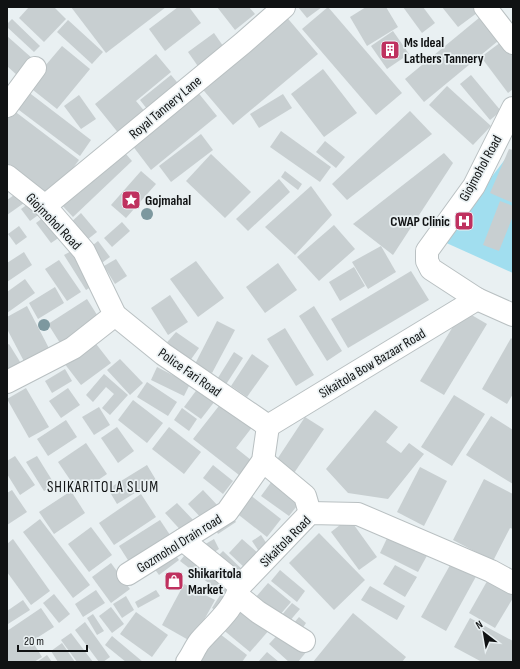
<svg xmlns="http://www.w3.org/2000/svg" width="520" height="669" font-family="'Sofia Sans Condensed',sans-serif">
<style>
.green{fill:#a1deef}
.building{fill:#c8cfd1}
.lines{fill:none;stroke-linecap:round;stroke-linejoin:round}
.street-casing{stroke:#b9c0c2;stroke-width:24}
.street{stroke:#fff;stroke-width:22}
.tree{fill:#7d989f}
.labels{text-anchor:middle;stroke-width:3.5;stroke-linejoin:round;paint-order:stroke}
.poi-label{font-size:14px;font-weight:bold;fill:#101213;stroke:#e9f0f2;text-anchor:start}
.street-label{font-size:14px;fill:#101213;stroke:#e9f0f2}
.neighbourhood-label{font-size:15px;letter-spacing:1px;fill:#101213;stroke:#e9f0f2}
</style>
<rect width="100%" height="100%" fill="#e9f0f2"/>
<!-- green -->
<path class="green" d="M513,149V273L442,241Z"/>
<!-- building -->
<g class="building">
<path d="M29,7H54L66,19L44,42L19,18Z"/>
<path d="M71,7H166L106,53Z"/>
<path d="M178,7H189L201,23L165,51L149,29Z"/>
<path d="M217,7H249L255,14L235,30Z"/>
<path d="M298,7H322L307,18Z"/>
<path d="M328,7L402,93L376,115L302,29Z"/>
<path d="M366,7H386L398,27L367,46L350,17Z"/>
<path d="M403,7H423L435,23L422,33Z"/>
<path d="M442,7H479L481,10L458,27Z"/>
<path d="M485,13L504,36L424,102L405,79Z"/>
<path d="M284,14L318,54L233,125L199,85Z"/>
<path d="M12,19L40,46L34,52L7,27V24Z"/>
<path d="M68,20L103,52L92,64L57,32Z"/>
<path d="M393,31L409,54L387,69L371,46Z"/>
<path d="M214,33L228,53L202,72L188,52Z"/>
<path d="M7,36L33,59L18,76L7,66Z"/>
<path d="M505,39L513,50V89L508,93L481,57Z"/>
<path d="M62,46L90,69L57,109L28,86Z"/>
<path d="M156,54L171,72L136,101L151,119L124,140L95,104Z"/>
<path d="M323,69L357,113L324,137L291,94Z"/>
<path d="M171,75L182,88L151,114L140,100Z"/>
<path d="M471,75L501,111L490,120L460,84Z"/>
<path d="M447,86L491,126L473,145L429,105Z"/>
<path d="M23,88L91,140L80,156L11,104Z"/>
<path d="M196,90L217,116L151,170L129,141Z"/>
<path d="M283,94L292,108L259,128L250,114Z"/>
<path d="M79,95L96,119L81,129L64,106Z"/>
<path d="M13,110L79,160L50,199L7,166V118Z"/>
<path d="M410,111L432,134L347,200L332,184Z"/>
<path d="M281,131L331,167L320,182L270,147Z"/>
<path d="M201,134L213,150L171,182L159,166Z"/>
<path d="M325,141L345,157L336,168L316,152Z"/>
<path d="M119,146L132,161L73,217L59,202Z"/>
<path d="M509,149L513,150V203L490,193Z"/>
<path d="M444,153L453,163L393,255L353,224Z"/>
<path d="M211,154L251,192L225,218L186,181Z"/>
<path d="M141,171L156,184L126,218L111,205Z"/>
<path d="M285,171L302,184L298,190L281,177Z"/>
<path d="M279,179L290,192L248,231L236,219Z"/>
<path d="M311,186L332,215L295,255L265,227Z"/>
<path d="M17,193L24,203L7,215V200Z"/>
<path d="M32,201L41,213L30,221L21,209Z"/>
<path d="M500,201L513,206V216L499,251L483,245Z"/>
<path d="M81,213L97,232L83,243L68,225Z"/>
<path d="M48,214L63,235L51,243L36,223Z"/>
<path d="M122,222L130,231L112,247L104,238Z"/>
<path d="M334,225L355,249L319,281L297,257Z"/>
<path d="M19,226L27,237L16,245L8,234Z"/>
<path d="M98,241L110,257L99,265L87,250Z"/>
<path d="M381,246L396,272L368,289L352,262Z"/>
<path d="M77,248L99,282L86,290L64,255Z"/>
<path d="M24,252L32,265L7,282V263Z"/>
<path d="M116,259L127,276L115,284L104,266Z"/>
<path d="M59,260L81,292L67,301L45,269Z"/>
<path d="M196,261L224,298L198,317L170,279Z"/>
<path d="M278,263L297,290L265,313L246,287Z"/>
<path d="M354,267L365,286L340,301L329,282Z"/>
<path d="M411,271L429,300L348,348L331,319Z"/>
<path d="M25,279L35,293L7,313V292Z"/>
<path d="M55,287L64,303L38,319L29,303Z"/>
<path d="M170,295L188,322L168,335L151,308Z"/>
<path d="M87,299L99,318L60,343L48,324Z"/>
<path d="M27,306L53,356L28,369L7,329V317Z"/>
<path d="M314,306L342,351L327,361L299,316Z"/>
<path d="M463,310L487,324L444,395L420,381Z"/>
<path d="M217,321L235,330L212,373L195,364Z"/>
<path d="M285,328L314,375L296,386L267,339Z"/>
<path d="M176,332L199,348L187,365L163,347Z"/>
<path d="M511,338L513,340V394L507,404L482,389Z"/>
<path d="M93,340L111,363L81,385L64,363Z"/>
<path d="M9,344L22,365L7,374V345Z"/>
<path d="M234,352L243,358L225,386L216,381Z"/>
<path d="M252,354L269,366L247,397L231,386Z"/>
<path d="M120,359L143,383L130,395L107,370Z"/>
<path d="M157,367L190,384L184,396L151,380Z"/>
<path d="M65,369L72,381L52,393L45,381Z"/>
<path d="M104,374L128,395L110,415L102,408L114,394L106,387L93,402L86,395Z"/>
<path d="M147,382L177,402L168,416L137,397Z"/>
<path d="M26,388L49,427L29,438L7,399Z"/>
<path d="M68,388L80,405L61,418L49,401Z"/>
<path d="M198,388L215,401L201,419L184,407Z"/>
<path d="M454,395L485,414L452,466L421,447Z"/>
<path d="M133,400L163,423L147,443L118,420Z"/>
<path d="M222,402L253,426L236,448L251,460L239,475L193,439Z"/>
<path d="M99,407L110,425L94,435L82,417Z"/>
<path d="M182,408L197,419L189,431L174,420Z"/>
<path d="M375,410L398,427L386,442L401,453L409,443L424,454L388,499L348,493L326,469Z"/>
<path d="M491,416L513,430V484L466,455Z"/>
<path d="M305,417L324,429L294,473L276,461Z"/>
<path d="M66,420L77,437L48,456L37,439Z"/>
<path d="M117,427L134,451L118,463L101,438Z"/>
<path d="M169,427L201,452L184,474L152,449Z"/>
<path d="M86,443L107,474L79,493L58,462Z"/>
<path d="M15,456L35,485L20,495L7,474V461Z"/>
<path d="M37,456L55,485L44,491L26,462Z"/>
<path d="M147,465L156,480L117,504L108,489Z"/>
<path d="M213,465L233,481L223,494L203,478Z"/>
<path d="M420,467L447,481L424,526L397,512Z"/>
<path d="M275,477L304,497L289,516L261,496Z"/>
<path d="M484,479L513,494V529L510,528L493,561L453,540Z"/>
<path d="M12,490L27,512L7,525V493Z"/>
<path d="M203,490L220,508L205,522L188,504Z"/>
<path d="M71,491L85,513L54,534L39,512Z"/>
<path d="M141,494L156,517L114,545L99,523Z"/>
<path d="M249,494L281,519L267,537L235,512Z"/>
<path d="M177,503L197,524L185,535L165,513Z"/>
<path d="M230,513L236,522L218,534L213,525Z"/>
<path d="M349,518L377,557L359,570L331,532Z"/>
<path d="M40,519L90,585L73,598L23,532Z"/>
<path d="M160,520L174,541L133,568L119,546Z"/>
<path d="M91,527L112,555L89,572L68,544Z"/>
<path d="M390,532L429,552L418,572L380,553Z"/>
<path d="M319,533L365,580L334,610L289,563Z"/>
<path d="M261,535L271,550L262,556L252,541Z"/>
<path d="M13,539L50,591L31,605L7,572V544Z"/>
<path d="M214,539L219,549L208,556L202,546Z"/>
<path d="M242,539L259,554L246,569L229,553Z"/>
<path d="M171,549L179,560L159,575L151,564Z"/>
<path d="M188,551L223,578L215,588L180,561Z"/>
<path d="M223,551L246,573L239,580L216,558Z"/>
<path d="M454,558L479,571L446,631L421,617Z"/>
<path d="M111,563L130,589L111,603L92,577Z"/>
<path d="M395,565L417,577L405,597L383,584Z"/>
<path d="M280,570L305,591L297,602L271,581Z"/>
<path d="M490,576L513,589V598L495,628L469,613Z"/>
<path d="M268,583L291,602L279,616L256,597Z"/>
<path d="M184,584L215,600L192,642L162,625Z"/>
<path d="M227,584L237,590L221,614L212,608Z"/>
<path d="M370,586L405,606L397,620L361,600Z"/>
<path d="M96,590L105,603L83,617L75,604Z"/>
<path d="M156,590L160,596L138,608L135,602Z"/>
<path d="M54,594L70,614L59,623L43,603Z"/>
<path d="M126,596L134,610L122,618L113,604Z"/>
<path d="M23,600L30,610L8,624L7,611Z"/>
<path d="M292,603L300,609L288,623L280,617Z"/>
<path d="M241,604L270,629L250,652L221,628Z"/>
<path d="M111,607L124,624L112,633L99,616Z"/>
<path d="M41,608L54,627L32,641L42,657L34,662H7V631Z"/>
<path d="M136,612L168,635L152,657L120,634Z"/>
<path d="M353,613L406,657L402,662H313Z"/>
<path d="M93,614L104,631L97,635L87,618Z"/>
<path d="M299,617L306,623L300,632L292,625Z"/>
<path d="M470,618L513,641V662H482L454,647Z"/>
<path d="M85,622L110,657L103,662H99L75,630Z"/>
<path d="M283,629L307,651L298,662H289L269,644Z"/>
<path d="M71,633L93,662H77L61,640Z"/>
<path d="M220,634L247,655L242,662H199Z"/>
<path d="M112,636L143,662H126L105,645Z"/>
<path d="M62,643L75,662H58L51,651Z"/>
<path d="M267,652L279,662H258Z"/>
<path d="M47,655L52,662H37Z"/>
</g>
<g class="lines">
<defs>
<g id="street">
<path d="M485,7L513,43"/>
<path d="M7,106L35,68"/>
<path d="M513,108L474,186L427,251V261L431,269L477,299L513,315"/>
<path d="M7,176L45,206L84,251L115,315L163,354L268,426"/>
<path d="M45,206L243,43L284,7"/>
<path d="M7,382L73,348L115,315"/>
<path d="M268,426L477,299"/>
<path d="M263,461L305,496L310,513"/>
<path d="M183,540L240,586"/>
<path d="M128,574L227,512L263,461L268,426"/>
<path d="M238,596L258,612L304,641"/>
<path d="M187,662C192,656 195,647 200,641C215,624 235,608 240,586L310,513L358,514L491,571L513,583"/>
</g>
</defs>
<!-- street casing -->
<use href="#street" class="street-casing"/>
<!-- street -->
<use href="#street" class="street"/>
</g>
<!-- trees -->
<g class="tree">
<circle cx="147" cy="214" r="6"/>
<circle cx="44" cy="325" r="6"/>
</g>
<!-- icons -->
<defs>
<symbol id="building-square" viewBox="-11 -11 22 22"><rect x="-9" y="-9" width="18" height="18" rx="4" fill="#bf315f" stroke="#e9f0f2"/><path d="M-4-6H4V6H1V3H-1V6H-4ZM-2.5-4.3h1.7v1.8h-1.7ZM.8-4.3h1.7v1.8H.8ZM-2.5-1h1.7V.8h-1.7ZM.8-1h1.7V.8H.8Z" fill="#fff"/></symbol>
<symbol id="sight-square" viewBox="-11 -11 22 22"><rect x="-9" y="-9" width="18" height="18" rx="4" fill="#bf315f" stroke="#e9f0f2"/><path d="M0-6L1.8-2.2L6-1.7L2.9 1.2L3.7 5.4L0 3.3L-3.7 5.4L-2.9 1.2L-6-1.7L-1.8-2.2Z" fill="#fff"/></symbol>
<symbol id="hospital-square" viewBox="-11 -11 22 22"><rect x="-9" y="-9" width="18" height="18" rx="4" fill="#bf315f" stroke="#e9f0f2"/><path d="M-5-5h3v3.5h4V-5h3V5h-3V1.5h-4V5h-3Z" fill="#fff"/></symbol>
<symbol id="shop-square" viewBox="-11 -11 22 22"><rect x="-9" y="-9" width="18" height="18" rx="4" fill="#bf315f" stroke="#e9f0f2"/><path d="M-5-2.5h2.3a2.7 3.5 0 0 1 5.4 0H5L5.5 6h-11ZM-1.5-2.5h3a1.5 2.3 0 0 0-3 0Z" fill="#fff"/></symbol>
</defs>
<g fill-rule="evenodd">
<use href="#building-square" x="379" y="39" width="22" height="22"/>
<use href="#sight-square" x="120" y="189" width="22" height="22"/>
<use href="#hospital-square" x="453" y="210" width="22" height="22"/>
<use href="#shop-square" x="163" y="570" width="22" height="22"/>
</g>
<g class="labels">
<!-- poi labels -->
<g class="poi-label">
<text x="404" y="47">Ms Ideal<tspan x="404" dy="16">Lathers Tannery</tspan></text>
<text x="145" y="205">Gojmahal</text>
<text x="450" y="226" text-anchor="end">CWAP Clinic</text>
<text x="188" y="578">Shikaritola<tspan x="188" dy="16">Market</tspan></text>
</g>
<!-- street labels -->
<g class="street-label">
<text transform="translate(165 107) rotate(-40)" y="5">Royal Tannery Lane</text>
<text transform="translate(480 168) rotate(-61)" y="5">Giojmohol Road</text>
<text transform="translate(54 221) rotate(46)" y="5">Giojmohol Road</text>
<text transform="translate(372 363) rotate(-31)" y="5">Sikaitola Bow Bazaar Road</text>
<text transform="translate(190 372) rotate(35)" y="5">Police Fari Road</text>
<text transform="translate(285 541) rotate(-45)" y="5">Sikaitola Road</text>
<text transform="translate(179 543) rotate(-32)" y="5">Gozmohol Drain road</text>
</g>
<!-- neighbourhood labels -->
<g class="neighbourhood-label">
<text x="103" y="492">SHIKARITOLA SLUM</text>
</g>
</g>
<!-- border -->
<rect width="520" height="669" fill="none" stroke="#101213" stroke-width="16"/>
<!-- north arrow -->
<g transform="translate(484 633) rotate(329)" stroke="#e9f0f2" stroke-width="3" paint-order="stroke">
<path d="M0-3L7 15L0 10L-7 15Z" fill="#101213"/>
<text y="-6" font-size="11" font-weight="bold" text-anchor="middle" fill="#101213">N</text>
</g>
<!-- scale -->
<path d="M18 645v6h69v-6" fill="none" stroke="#101213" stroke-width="2"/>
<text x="24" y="645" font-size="12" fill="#101213" stroke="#e9f0f2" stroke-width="3" paint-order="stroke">20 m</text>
</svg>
